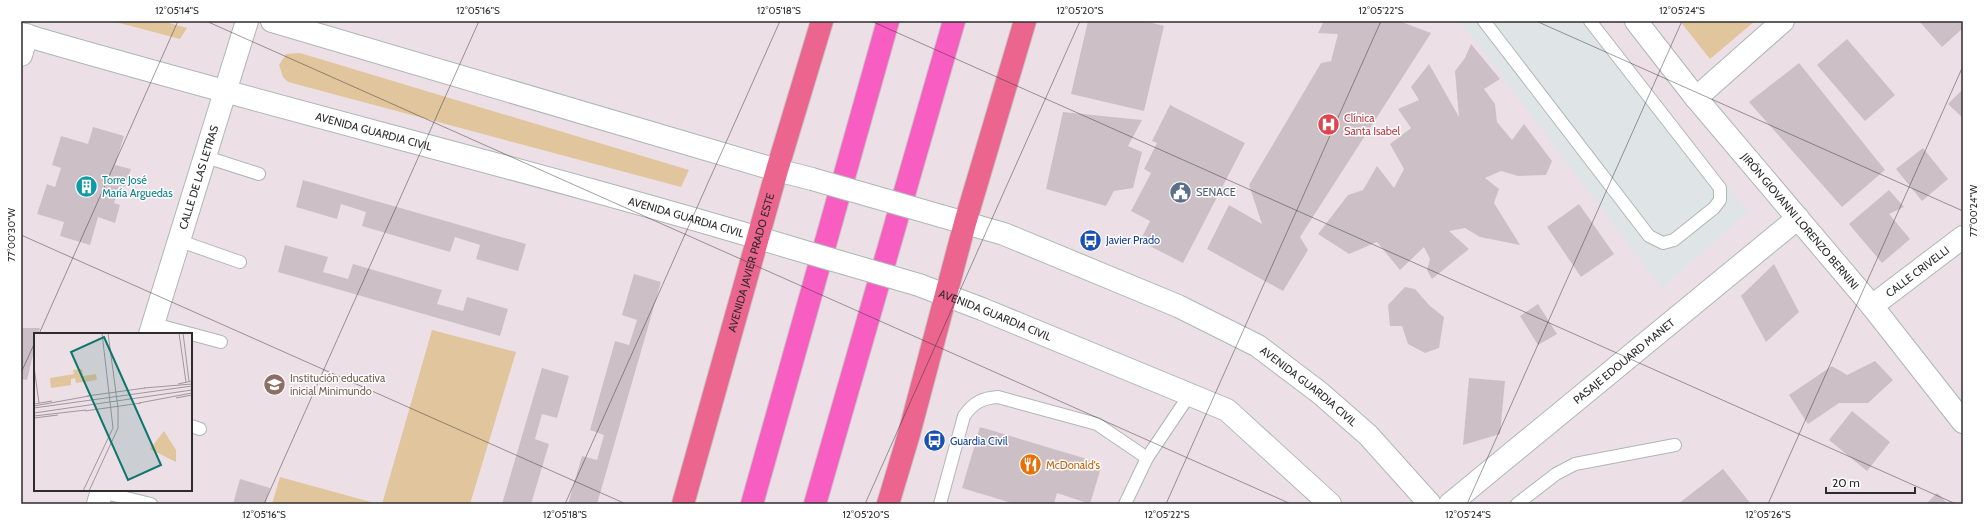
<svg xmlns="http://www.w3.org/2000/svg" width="1984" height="525" font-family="Cabin,sans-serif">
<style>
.industrial{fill:#dfe4e6}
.green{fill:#e1c59d}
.building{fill:#ccc0c6}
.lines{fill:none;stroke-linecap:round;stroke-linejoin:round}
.lane-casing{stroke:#acb8b4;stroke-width:14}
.street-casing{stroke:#acb8b4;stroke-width:24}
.secondary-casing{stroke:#acb8b4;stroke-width:24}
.primary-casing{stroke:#c4c4c4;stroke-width:24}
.highway-casing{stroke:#c4c4c4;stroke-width:24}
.lane{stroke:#fff;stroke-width:12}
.street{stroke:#fff;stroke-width:22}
.secondary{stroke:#fff;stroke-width:22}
.primary{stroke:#ec658e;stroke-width:22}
.highway{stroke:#f85ec1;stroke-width:22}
.secondary-bridge-casing{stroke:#acb8b4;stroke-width:24;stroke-linecap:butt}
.secondary-bridge{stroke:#fff;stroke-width:22}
.ticks{fill:none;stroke:#2c2c2c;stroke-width:1;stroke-opacity:0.45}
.labels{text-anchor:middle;stroke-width:3;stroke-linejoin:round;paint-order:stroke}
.health-label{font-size:11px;fill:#be3a42;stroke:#fff;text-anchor:start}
.street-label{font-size:11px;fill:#2c2c2c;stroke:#fff}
.culture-label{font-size:11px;fill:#0d838f;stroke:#fff;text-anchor:start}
.service-label{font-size:11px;fill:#4e5e75;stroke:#fff;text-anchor:start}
.transit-label{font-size:11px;fill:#164399;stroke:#fff;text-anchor:start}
.education-label{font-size:11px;fill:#785e54;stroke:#fff;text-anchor:start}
.food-label{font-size:11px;fill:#c56008;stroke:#fff;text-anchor:start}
.inset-road{fill:none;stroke:#a0979c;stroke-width:1}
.view{fill:#0f766e;fill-opacity:0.15;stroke:#0f766e;stroke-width:2}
.inset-edge{fill:none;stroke:#2c2c2c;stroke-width:2}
.neatline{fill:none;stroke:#2c2c2c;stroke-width:1.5}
.ticks-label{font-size:10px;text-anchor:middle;fill:#2c2c2c}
</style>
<rect width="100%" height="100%" fill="#eddfe6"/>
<!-- industrial -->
<path class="industrial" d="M1460,21H1597L1748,212L1662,289Z"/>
<!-- green -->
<g class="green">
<path d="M112,21H162L187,28L180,39Z"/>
<path d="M1680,21H1755L1710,59Z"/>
<path d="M300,53L689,170L681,187L288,82L283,77L279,65L286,54Z"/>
<path d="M432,330L516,352L470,504H382Z"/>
<path d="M280,477L378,504H272Z"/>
</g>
<!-- building -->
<g class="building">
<path d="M1088,21H1145L1164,26L1144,111L1071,94Z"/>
<path d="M1324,21H1399L1431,33L1300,237L1308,250L1283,291L1207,249L1229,205L1262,224L1249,185L1321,63L1331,61L1338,34L1318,33Z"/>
<path d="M1919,21H1963V28L1942,47Z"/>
<path d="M1847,39L1895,95L1865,121L1817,65Z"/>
<path d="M1471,44L1500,79L1484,89L1495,104L1497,122L1512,140L1524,124L1552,161L1546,175L1518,176L1501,171L1485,178L1499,189L1494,203L1520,245L1480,237L1465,228L1449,231L1469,249L1432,279L1427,270L1430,259L1424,247L1400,270L1377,242L1349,254L1318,234L1348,195L1363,190L1377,166L1394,188L1404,169L1390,144L1411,128L1398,109L1419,100L1411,87L1429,64L1459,117L1455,71L1465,58Z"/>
<path d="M1799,63L1885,170L1842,207L1749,102Z"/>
<path d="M1963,89V118L1948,104Z"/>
<path d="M1170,105L1245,143L1183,263L1140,241L1150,221L1131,211L1151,173L1144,169L1157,143L1152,141Z"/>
<path d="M1063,112L1142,120L1128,146L1142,152L1133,188L1114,191L1106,206L1046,189Z"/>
<path d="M93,127L124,136L115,165L131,169L125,187L119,186L114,203L120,205L115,223L98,217L90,245L60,236L64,222L37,214L47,184L55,187L61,168L52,165L61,136L88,144Z"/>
<path d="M1923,148L1948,179L1922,201L1896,169Z"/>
<path d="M303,180L526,244L518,271L476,259L480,245L455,237L450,252L362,226L366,212L341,204L337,219L296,207Z"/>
<path d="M1889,190L1904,207L1889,214L1910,239L1882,263L1849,224Z"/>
<path d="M1579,204L1614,254L1581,277L1547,227Z"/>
<path d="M285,245L328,257L323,272L348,279L353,264L442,290L437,304L463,311L467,297L508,309L500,336L278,272Z"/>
<path d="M1774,264L1799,312L1766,342L1741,296Z"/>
<path d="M634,274L661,282L597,504H568L582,456L597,460L604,435L590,430L615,341L629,345L637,320L622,315Z"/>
<path d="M1405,287L1415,289L1430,306L1444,317L1439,348L1425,353L1408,344L1402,326H1390L1388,305Z"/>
<path d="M1538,304L1557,334L1538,345L1520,316Z"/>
<path d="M21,328H40L38,334H35V347L27,380L21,379Z"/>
<path d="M1875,361L1893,380L1868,403H1839L1808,424L1789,395L1832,366L1847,375Z"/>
<path d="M542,368L569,376L557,418L542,414L535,439L549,444L531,504H502Z"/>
<path d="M1469,378L1505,381L1500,434L1463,445Z"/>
<path d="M1852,411L1890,442L1867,471L1829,440Z"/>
<path d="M980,427L1087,459L1100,471L1090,504L1057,493L1054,504H1015L962,488Z"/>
<path d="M1723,469L1751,504H1678Z"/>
<path d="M240,479L270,488L265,504H233Z"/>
<path d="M1937,493L1948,504H1926Z"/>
</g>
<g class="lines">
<defs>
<g id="lane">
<path d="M1484,21L1649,236L1663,243L1674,240L1714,208L1720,200V188L1590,21"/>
<path d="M206,157L259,174"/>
<path d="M180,241L240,262"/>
<path d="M154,324L221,342"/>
<path d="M191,426L200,429"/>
<path d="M101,492L151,504"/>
<path d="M940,504L964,416C973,403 982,398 998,397L1097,424L1147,458"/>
<path d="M1125,504L1147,458L1190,394"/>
<path d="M1517,504L1556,474L1575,464L1675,445"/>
</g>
<g id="street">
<path id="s1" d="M1636,21L1696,98L1872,306L1963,422"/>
<path d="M21,55L27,35"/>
<path d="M1696,98L1783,21"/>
<path id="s2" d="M1872,306L1963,237"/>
<path id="s3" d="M150,334L247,21"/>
<path d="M98,504L102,490"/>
<path id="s4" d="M1450,504L1798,218"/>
</g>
<g id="secondary">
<path d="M272,21L777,170L812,179"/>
<path id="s5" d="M21,34C277,109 537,171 792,248"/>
<path id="s6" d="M941,216L1004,234L1178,306L1258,346L1320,393L1368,435L1430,504"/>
<path id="s7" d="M919,285L982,309L1227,410L1330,504"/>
</g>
<g id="primary">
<path id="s8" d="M683,504L777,170L822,21"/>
<path d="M888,504L909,434L965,223L1025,21"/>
</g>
<g id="highway">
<path d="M752,504L888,21"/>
<path d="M815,504L954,21"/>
</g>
</defs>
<!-- lane casing -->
<use href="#lane" class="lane-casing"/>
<!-- street casing -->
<use href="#street" class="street-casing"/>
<!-- secondary casing -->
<use href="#secondary" class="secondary-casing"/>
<!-- primary casing -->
<use href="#primary" class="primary-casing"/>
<!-- highway casing -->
<use href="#highway" class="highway-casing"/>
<!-- lane -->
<use href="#lane" class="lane"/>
<!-- street -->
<use href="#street" class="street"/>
<!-- secondary -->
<use href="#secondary" class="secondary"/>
<!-- primary -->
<use href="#primary" class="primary"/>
<!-- highway -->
<use href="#highway" class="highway"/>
<defs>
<g id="secondary-bridge">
<path d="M812,179L941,216"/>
<path d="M792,248L919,285"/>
</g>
</defs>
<!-- secondary-bridge casing -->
<use href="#secondary-bridge" class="secondary-bridge-casing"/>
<!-- secondary-bridge -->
<use href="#secondary-bridge" class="secondary-bridge"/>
</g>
<!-- ticks -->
<path class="ticks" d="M206,21L1291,504M871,21L1956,504M1536,21L1963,211M21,235L626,504M39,334L178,21M21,373L35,342M264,504L479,21M565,504L780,21M865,504L1080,21M1166,504L1381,21M1467,504L1682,21M1768,504L1963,66"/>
<!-- icons -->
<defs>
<symbol id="hospital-disc" viewBox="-11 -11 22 22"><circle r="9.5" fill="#e0444e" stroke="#fff"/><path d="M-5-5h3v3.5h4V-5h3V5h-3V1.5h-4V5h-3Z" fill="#fff"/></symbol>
<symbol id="building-disc" viewBox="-11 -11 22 22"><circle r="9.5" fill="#0f9aa8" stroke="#fff"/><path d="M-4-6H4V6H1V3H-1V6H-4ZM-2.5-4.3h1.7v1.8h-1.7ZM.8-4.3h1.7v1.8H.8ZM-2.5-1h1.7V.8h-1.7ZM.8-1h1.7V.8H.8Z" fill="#fff"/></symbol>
<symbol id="civic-disc" viewBox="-11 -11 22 22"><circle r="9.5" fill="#5c6f8a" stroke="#fff"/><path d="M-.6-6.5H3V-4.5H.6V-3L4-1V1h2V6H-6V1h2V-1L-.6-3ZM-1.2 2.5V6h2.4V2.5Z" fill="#fff"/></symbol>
<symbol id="bus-disc" viewBox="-11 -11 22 22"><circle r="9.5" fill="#1a4fb4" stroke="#fff"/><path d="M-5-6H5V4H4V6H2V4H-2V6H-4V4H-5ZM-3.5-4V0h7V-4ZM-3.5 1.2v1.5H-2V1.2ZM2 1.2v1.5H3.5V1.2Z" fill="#fff"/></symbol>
<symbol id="school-disc" viewBox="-11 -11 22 22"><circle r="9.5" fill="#8d6e63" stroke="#fff"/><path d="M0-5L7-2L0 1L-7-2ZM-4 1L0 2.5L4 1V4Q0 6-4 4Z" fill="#fff"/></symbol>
<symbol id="restaurant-disc" viewBox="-11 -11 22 22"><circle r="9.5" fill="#e8710a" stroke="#fff"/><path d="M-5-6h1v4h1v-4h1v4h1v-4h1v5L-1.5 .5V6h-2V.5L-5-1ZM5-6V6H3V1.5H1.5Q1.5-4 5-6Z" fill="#fff"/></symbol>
</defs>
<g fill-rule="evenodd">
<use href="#hospital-disc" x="1316" y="112" width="25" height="25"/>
<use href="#building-disc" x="74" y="174" width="25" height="25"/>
<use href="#civic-disc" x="1168" y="180" width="25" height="25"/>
<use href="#bus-disc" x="1078" y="228" width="25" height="25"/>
<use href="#school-disc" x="262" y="372" width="25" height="25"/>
<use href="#bus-disc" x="922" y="428" width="25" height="25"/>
<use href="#restaurant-disc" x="1018" y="452" width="25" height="25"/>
</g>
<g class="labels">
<!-- health labels -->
<g class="health-label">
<text x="1344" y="122">Clínica<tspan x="1344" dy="13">Santa Isabel</tspan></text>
</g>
<!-- street labels -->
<g class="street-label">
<text dy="4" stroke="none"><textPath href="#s5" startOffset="366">AVENIDA GUARDIA CIVIL</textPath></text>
<text dy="4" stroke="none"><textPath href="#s3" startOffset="164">CALLE DE LAS LETRAS</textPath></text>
<text dy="4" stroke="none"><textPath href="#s5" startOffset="690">AVENIDA GUARDIA CIVIL</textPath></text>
<text dy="4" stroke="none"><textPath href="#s1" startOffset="259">JIRÓN GIOVANNI LORENZO BERNINI</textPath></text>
<text dy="4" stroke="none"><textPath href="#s8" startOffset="251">AVENIDA JAVIER PRADO ESTE</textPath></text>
<text dy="4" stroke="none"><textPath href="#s2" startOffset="57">CALLE CRIVELLI</textPath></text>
<text dy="4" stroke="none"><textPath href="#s7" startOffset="82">AVENIDA GUARDIA CIVIL</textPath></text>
<text dy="4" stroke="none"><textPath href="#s4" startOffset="225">PASAJE EDOUARD MANET</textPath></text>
<text dy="4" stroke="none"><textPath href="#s6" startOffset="408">AVENIDA GUARDIA CIVIL</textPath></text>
</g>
<!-- culture labels -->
<g class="culture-label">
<text x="102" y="184">Torre José<tspan x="102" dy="13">María Arguedas</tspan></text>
</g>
<!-- service labels -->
<g class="service-label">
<text x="1196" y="196">SENACE</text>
</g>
<!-- transit labels -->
<g class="transit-label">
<text x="1106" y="244">Javier Prado</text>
<text x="950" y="445">Guardia Civil</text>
</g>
<!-- education labels -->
<g class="education-label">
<text x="290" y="382">Institución educativa<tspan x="290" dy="13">inicial Minimundo</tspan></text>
</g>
<!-- food labels -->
<g class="food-label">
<text x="1046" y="469">McDonald's</text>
</g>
</g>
<!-- overview -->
<g transform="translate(34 333)">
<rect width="158" height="158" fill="#eddfe6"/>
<path d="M48,36L49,43L62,41L63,47L42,50L41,45L37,46V52L17,55L16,45L40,41L39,37ZM130,98L142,117V129L116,116Z" fill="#e1c59d"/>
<path class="inset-road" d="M145,0L152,49M149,0L155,48M0,34L5,70M144,51L158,48M110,55L158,51M53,63L111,55M142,65L158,62M105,70L158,60M0,71L18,68M0,73L55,63M0,75L158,53M51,78L107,70M0,80L158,57M0,83L52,77M0,85L24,82M49,158L79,95L68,0M55,158L84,95V75L74,0"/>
<path class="view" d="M70,4L127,132L94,147L37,19Z"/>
<rect width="158" height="158" class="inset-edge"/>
</g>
<!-- border -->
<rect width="1984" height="525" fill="none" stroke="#ffffff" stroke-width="44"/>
<!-- scale -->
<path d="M1826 487v6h89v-6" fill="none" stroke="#2c2c2c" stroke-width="2"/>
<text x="1832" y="487" font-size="12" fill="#2c2c2c" stroke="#ffffff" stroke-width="3" paint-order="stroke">20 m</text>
<rect x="22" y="22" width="1940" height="481" class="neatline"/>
<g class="ticks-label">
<text x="177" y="14">12°05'14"S</text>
<text x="478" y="14">12°05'16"S</text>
<text x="779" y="14">12°05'18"S</text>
<text x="1080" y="14">12°05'20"S</text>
<text x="1381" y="14">12°05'22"S</text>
<text x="1682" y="14">12°05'24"S</text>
<text transform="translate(1973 211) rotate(-90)" y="4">77°00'24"W</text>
<text transform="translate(11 235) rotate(-90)" y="4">77°00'30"W</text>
<text x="264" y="518">12°05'16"S</text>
<text x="565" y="518">12°05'18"S</text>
<text x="866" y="518">12°05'20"S</text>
<text x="1167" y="518">12°05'22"S</text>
<text x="1468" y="518">12°05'24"S</text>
<text x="1768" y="518">12°05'26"S</text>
</g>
</svg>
